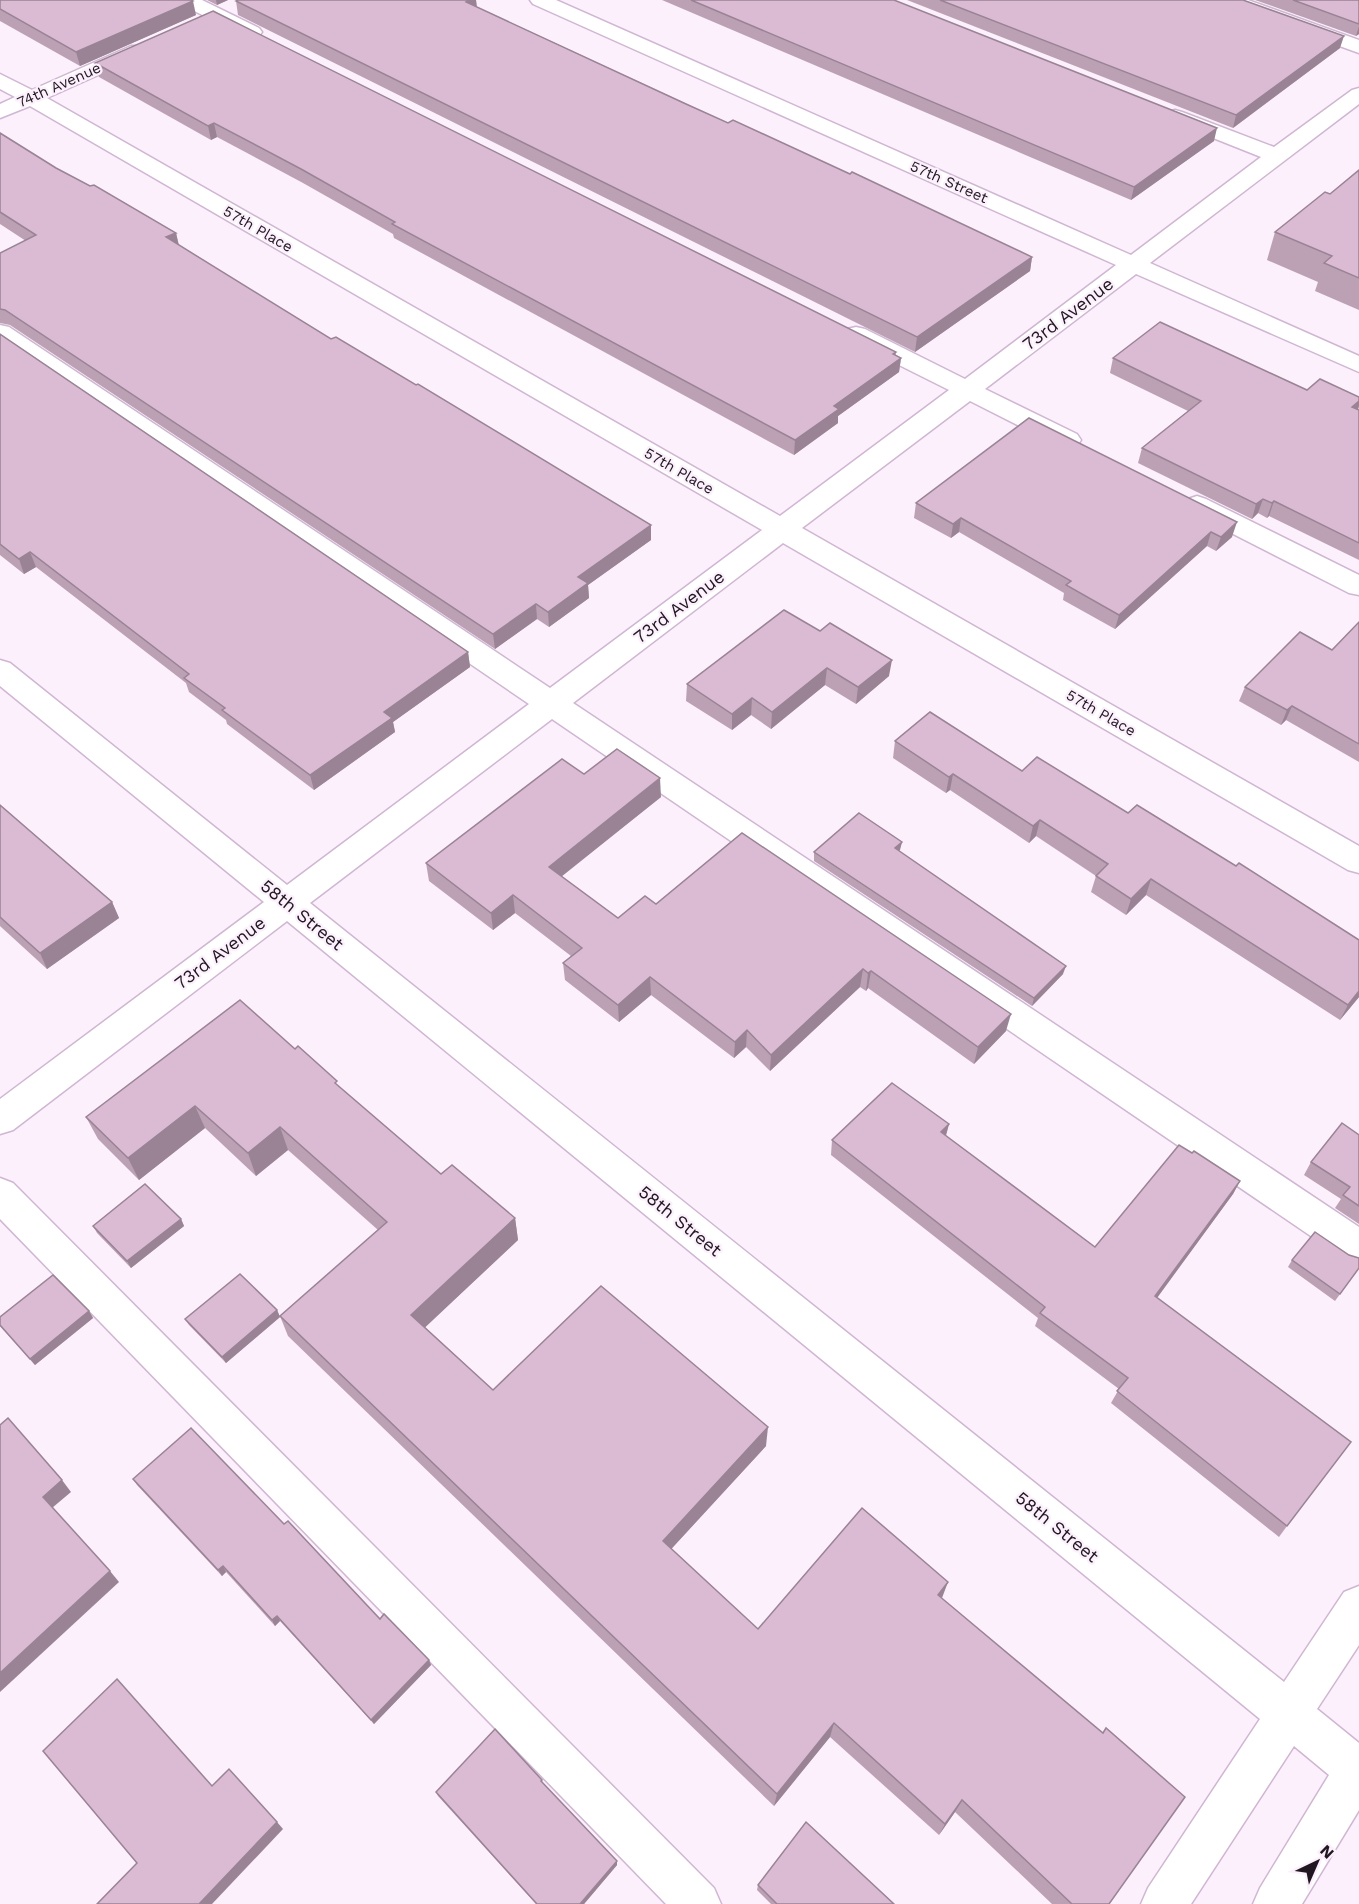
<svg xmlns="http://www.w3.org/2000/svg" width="1359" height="1904" font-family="'Work Sans',sans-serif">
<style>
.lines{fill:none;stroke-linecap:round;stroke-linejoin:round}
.minor-casing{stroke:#d0b6d2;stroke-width:3}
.minor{fill:#fff;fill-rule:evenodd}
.wall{fill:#bca1b5}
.shaded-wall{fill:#998394}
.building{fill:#dbbbd3;stroke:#998394;stroke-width:1.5}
.labels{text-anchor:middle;stroke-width:4.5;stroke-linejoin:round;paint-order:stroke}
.far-street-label{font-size:15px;fill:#201721;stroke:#fbf0fc}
.street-label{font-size:18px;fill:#201721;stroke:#fbf0fc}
</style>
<rect width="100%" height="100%" fill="#fbf0fc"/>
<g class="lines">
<defs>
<g id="minor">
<path d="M177,0H202L259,28L262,32L259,36H245L180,4Z"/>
<path d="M530,0H556L1131,255L1261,157L1168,120L1164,116L1168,112L1175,110L1182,112L1274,147L1352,90L1359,88V104L1150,263L1359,356V372L1136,274L985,389L1077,434L1081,440L1077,446L1068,448L1059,446L970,401L802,528L1359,846V873L1348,870L783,543L573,703L1359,1227V1265L1346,1260L552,719L310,903L1284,1682L1344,1592L1359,1586V1645L1317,1709L1359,1743V1810L1302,1904H1253L1260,1888L1329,1775L1294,1746L1191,1904H1141L1148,1888L1260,1719L287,921L13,1130L0,1134V1099L264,902L0,686V660L10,663L287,885L529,704L0,343V325L9,327L550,688L762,530L30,106L0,118V104L15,97L0,89V74L32,90L131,46H145L148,50L145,54L47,98L780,516L949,390L847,339L844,334L847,329L856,327L865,329L965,379L1116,265L533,4Z"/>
<path d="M1220,0H1248L1359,40V53L1223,4Z"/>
<path d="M1197,496L1206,499L1359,575V595L1349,593L1188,511L1184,505L1188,499Z"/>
<path d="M0,1178L13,1183L714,1888L721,1904H666L0,1219Z"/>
</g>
</defs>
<!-- minor casing -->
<use href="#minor" class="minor-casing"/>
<!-- minor -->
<use href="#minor" class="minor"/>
</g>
<!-- wall -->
<g class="wall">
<path d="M0,0L196,15L80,66L0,21Z"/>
<path d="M207,0H228L217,5Z"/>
<path d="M238,0H476L477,7L728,123L850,174L1032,257L1030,271L915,352L238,15L236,1Z"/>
<path d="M662,0H894L1214,141L1131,200Z"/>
<path d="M907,0H1243L1340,48L1233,128Z"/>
<path d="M1255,0H1359V34L1356,36Z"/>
<path d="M95,63L895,355L901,358L899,372L838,416V423L794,455L394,238L393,234L303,183L217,137L211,140L99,77Z"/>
<path d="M0,133L56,168L176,233L179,245L651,540L588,585L589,598L549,627L537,619L495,649L10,325L0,323V253L26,241L0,224Z"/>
<path d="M1359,170V310L1315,291L1318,282L1267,260L1275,232L1330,194Z"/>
<path d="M0,334L468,652L470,667L393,722L395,732L314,790L227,724L226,720L189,692L186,683L36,567L24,574L0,555Z"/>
<path d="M1113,358L1307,390L1359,397V406L1358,409L1359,410V560L1269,516L1267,518L1258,513L1252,519L1138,463L1142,448L1188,411L1110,373Z"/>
<path d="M1029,418L1232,537L1216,551L1207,546L1115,629L1063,600L1064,593L959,532L951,538L914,518L916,503Z"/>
<path d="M784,610L889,676L856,704L825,685L771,729L751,715L732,730L686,701L687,684Z"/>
<path d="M1359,622V762L1286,720L1281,725L1239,701L1245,687L1332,650Z"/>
<path d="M930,712L1359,997L1340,1020L1146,895L1126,915L1091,892L1096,876L1036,836L1029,843L950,790L946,793L893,758L895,741Z"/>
<path d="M584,774L661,797L561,876L618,918L656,904L742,833L1006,1031L974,1064L868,988L866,991L860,987L770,1071L746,1047L734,1058L651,995L619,1022L565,980L563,963L571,956L515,913L493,930L429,881L426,863Z"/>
<path d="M0,805L112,902L119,918L47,969L0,926Z"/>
<path d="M902,842L899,851L1063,974L1032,1006L814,861V852Z"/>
<path d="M295,1049L441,1174L515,1218L518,1240L425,1327L493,1390L766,1446L671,1549L758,1629L942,1598L1109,1904H1052L955,1812L939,1835L830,1737L774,1806L288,1336L280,1316L378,1230L288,1150L256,1176L205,1128L139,1180L98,1139L86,1117Z"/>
<path d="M949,1124L946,1136L1095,1247L1192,1153L1240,1181L1233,1194L1157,1297L1287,1526L1279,1537L1111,1403L1119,1389L1035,1326L1038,1318L831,1155L832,1140Z"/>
<path d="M1359,1135V1224L1335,1208L1341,1199L1304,1175L1311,1162Z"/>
<path d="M181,1219L184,1226L131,1268L97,1233L93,1226Z"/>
<path d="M1349,1255L1359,1268L1335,1301L1288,1267L1292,1260Z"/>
<path d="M277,1310L280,1317L226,1363L189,1325L185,1319Z"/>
<path d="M89,1311L93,1318L35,1365L0,1326V1317Z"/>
<path d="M133,1479L284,1524L380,1619L429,1660L431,1665L374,1724L280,1621L275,1626L226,1572L222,1576L137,1485Z"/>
<path d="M542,1780L543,1784L617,1861V1865L584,1904H536L438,1796L436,1792Z"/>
<path d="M758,1885L894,1904H771L757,1890Z"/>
</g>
<!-- shaded-wall -->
<g class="shaded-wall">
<path d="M216,0H228L217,5Z"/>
<path d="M469,0H476L477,11L466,2Z"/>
<path d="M193,1L196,15L80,66L76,52Z"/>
<path d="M1359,26V34L1356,36Z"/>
<path d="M1344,36L1340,48L1233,128L1236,115Z"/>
<path d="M214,123L217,137L211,140L208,126Z"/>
<path d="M1217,128L1214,141L1131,200L1134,187Z"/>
<path d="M176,233L179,247L166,237Z"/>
<path d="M1032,257L1030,271L915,352L917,337Z"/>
<path d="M896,352L894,363L901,358L899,372L838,416V423L794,455L795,440Z"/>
<path d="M1359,401V406L1357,413L1352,407Z"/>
<path d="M1263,499L1258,513L1252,519L1256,504Z"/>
<path d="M1274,501L1269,516L1267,518L1272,503Z"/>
<path d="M961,518L959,532L951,538L953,524Z"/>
<path d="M1237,522L1232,537L1216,551L1221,537Z"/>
<path d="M651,525V540L588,585L589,598L549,627L548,612L578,577Z"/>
<path d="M1211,532L1207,546L1115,629L1119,615Z"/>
<path d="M30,552L36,567L24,574L19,559Z"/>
<path d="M536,604L537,619L495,649L493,634Z"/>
<path d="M468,652L470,667L393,722L395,732L314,790L310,775L384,712Z"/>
<path d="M892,660L889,676L856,704L858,687Z"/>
<path d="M827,668L825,685L771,729L772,712Z"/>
<path d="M752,698L751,715L732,730V714Z"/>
<path d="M1292,706L1286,720L1281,725L1287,710Z"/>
<path d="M953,774L950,790L946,793L949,777Z"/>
<path d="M660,778L661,797L551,885L549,867Z"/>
<path d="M1040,820L1036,836L1029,843L1033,826Z"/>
<path d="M902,842L900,850L894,856L895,848Z"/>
<path d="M1151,879L1146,895L1126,915L1131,899Z"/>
<path d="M513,895L515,913L493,930L491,913Z"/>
<path d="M112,902L119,918L47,969L40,953Z"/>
<path d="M1066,966L1063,974L1032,1006L1034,998Z"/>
<path d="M863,969L860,987L770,1071L771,1055Z"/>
<path d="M871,971L868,988L866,991L868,973Z"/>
<path d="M650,977L651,995L619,1022L618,1005Z"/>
<path d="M1359,991V997L1340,1020L1348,1005Z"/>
<path d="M1011,1014L1006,1031L974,1064L978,1047Z"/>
<path d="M747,1030L746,1047L734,1058L735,1042Z"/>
<path d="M195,1106L205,1128L139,1180L128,1158Z"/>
<path d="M949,1124L945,1138L941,1132Z"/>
<path d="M280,1127L288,1150L256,1176L248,1153Z"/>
<path d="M1240,1181L1233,1194L1149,1309L1155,1296Z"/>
<path d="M515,1218L518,1240L417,1335L411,1315Z"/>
<path d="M181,1219L184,1226L131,1268L127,1261Z"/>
<path d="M277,1310L280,1317L226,1363L222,1357Z"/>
<path d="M89,1311L93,1318L35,1365L30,1359Z"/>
<path d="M768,1427L766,1446L663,1558V1541Z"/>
<path d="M62,1480L71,1492L52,1508L43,1497Z"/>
<path d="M223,1566L226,1572L222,1576L218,1570Z"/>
<path d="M110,1571L119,1582L0,1692V1673Z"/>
<path d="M948,1582L942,1598L938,1595Z"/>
<path d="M277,1616L280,1621L275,1626L272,1620Z"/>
<path d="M429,1660L431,1665L374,1724L371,1720Z"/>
<path d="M834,1723L830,1737L774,1806L777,1794Z"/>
<path d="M962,1800L955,1812L939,1835L945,1824Z"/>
<path d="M277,1822L283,1829L212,1904H199Z"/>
<path d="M617,1861V1865L584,1904H580Z"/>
</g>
<!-- building -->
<g class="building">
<path d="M0,0H191L193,1L76,52L0,9Z"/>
<path d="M238,0H469L466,2L686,104L728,123L733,120L850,174L852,172L1032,257L917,337L236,1Z"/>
<path d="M691,0H894L1217,128L1134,187Z"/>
<path d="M940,0H1243L1344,36L1236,115Z"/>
<path d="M1293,0H1359V24Z"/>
<path d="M213,11L896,352L893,354L901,358L834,406L839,409L795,440L392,224L395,222L301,169L214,123L208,126L95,63Z"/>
<path d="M0,133L56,168L90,186L94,185L176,233L166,237L331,339L336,337L416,385L418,384L651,525L578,577L588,583L548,612L536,604L493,634L5,310L0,309V253L36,235L0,212Z"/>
<path d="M1359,170V278L1324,263L1332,256L1275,232L1325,192L1330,194Z"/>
<path d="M1160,322L1307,390L1320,379L1359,397V401L1352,407L1359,410V543L1274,501L1272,503L1263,499L1256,504L1142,448L1201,401L1113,358Z"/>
<path d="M0,334L468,652L384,712L392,718L310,775L222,710L225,708L184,678L189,674L30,552L19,559L0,544Z"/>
<path d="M1029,418L1237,522L1221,537L1211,532L1119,615L1066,585L1071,581L961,518L953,524L916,503Z"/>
<path d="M784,610L820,631L830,623L892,660L858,687L827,668L772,712L752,698L732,714L687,684Z"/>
<path d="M1359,622V744L1292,706L1287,710L1245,687L1300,632L1332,650Z"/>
<path d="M930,712L1022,771L1037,757L1128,813L1137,805L1236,866L1239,863L1359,940V991L1348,1005L1151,879L1131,899L1096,876L1108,864L1040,820L1033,826L953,774L949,777L895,741Z"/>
<path d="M617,749L660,778L549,867L618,918L645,896L656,904L742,833L1011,1014L978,1047L871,971L868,973L863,969L771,1055L747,1030L735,1042L650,977L618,1005L563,963L582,948L513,895L491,913L426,863L562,759L584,774Z"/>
<path d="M0,805L112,902L40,953L0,917Z"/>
<path d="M859,813L902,842L895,848L1066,966L1034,998L814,852Z"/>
<path d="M240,1000L295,1049L298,1046L337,1081L335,1083L441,1174L452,1165L515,1218L411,1315L493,1390L601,1286L768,1427L663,1541L758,1629L862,1508L948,1582L938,1595L1103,1733L1106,1728L1185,1797L1109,1904H1072L962,1800L945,1824L834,1723L777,1794L280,1316L387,1222L280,1127L248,1153L195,1106L128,1158L86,1117Z"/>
<path d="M892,1083L949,1124L941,1132L1095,1247L1179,1145L1192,1153L1194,1151L1240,1181L1155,1296L1351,1442L1287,1526L1117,1391L1128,1378L1040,1313L1045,1307L832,1140Z"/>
<path d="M1342,1123L1359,1135V1206L1343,1195L1350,1187L1311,1162Z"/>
<path d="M145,1184L181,1219L127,1261L93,1226Z"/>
<path d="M1315,1232L1349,1255L1359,1258V1268L1340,1294L1292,1260Z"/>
<path d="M240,1274L277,1310L222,1357L185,1319Z"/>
<path d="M53,1275L89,1311L30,1359L0,1325V1317Z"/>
<path d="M8,1418L62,1480L43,1497L110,1571L0,1673V1425Z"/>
<path d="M191,1428L284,1524L288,1521L380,1619L384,1614L429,1660L371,1720L277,1616L272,1620L223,1566L218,1570L133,1479Z"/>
<path d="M117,1679L212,1786L229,1769L277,1822L199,1904H97L137,1863L43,1751Z"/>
<path d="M495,1729L542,1780L541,1781L617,1861L580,1904H537L436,1792Z"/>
<path d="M806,1822L894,1904H777L758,1885Z"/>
</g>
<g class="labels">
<!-- far-street labels -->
<g class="far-street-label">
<text transform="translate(59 85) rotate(-24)" y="5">74th Avenue</text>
<text transform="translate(949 182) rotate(24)" y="5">57th Street</text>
<text transform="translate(258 229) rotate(30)" y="5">57th Place</text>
<text transform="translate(679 471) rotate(30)" y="5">57th Place</text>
<text transform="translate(1101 713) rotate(30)" y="5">57th Place</text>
</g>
<!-- street labels -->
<g class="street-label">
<text transform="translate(1068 314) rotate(-37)" y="6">73rd Avenue</text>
<text transform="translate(679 607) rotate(-37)" y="6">73rd Avenue</text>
<text transform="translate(302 915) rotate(39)" y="6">58th Street</text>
<text transform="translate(220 953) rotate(-37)" y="6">73rd Avenue</text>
<text transform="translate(680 1221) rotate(39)" y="6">58th Street</text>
<text transform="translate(1057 1527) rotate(39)" y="6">58th Street</text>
</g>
</g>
<!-- north arrow -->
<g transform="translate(1317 1862) rotate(44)" stroke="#fbf0fc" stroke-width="4.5" paint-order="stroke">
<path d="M0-4.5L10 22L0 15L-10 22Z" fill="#201721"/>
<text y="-9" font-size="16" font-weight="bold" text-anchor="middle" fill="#201721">N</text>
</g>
</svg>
